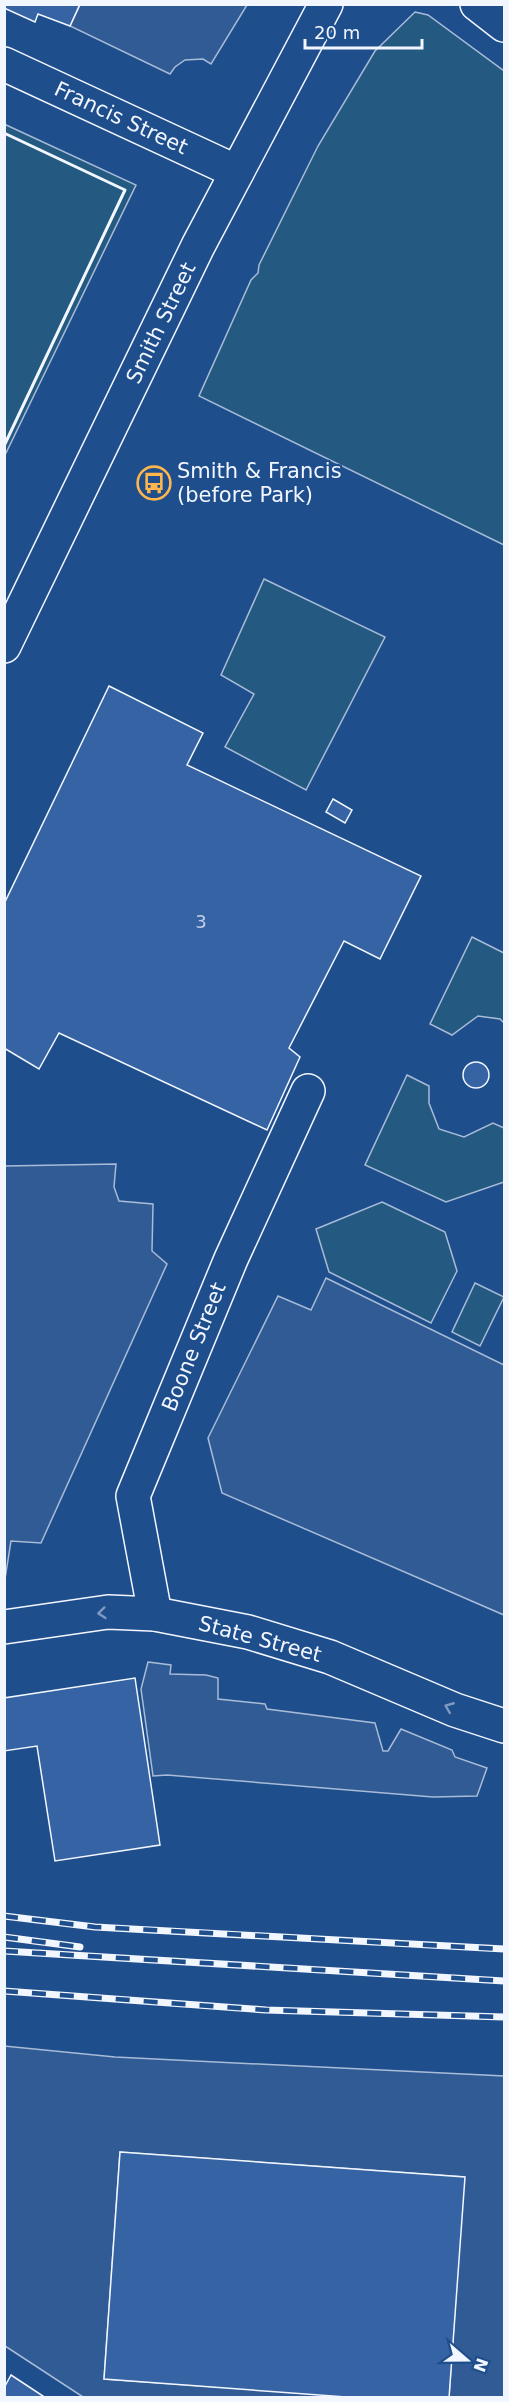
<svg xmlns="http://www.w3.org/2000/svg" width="509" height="2402" font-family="'DejaVu Sans',sans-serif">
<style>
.green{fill:#245a82;stroke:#a8bbd7;stroke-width:1.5}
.parking{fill:#305b95;stroke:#a8bbd7;stroke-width:1.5}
.building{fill:#3563a3;stroke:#f2f6ff;stroke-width:1.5}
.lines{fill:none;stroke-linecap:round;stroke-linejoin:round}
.street-casing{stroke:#f2f6ff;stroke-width:36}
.secondary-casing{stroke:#f2f6ff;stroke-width:36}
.primary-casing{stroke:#f2f6ff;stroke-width:36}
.street{stroke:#1f4e8c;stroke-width:33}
.secondary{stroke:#1f4e8c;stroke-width:33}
.primary{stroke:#1f4e8c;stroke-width:33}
.rail-casing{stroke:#f2f6ff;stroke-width:7}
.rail{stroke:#1f4e8c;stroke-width:4.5;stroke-dasharray:14;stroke-linecap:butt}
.wall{stroke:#f2f6ff;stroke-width:3}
.oneway{stroke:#7e9ac0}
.labels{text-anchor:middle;stroke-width:4.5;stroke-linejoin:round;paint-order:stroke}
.number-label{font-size:18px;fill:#c3d1e8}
.street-label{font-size:21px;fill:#f2f6ff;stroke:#1f4e8c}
.poi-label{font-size:21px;fill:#f2f6ff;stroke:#1f4e8c;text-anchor:start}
</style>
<rect width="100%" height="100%" fill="#1f4e8c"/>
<!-- green -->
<g class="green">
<path d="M415,12L428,15L504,71V545L199,396L251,280L258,273L259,265L318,146L375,51Z"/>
<path d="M4,124L136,185L5,455H4Z"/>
<path d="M264,579L385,637L306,790L225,747L254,694L221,675Z"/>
<path d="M472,937L504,953V1023L500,1019L478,1016L452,1035L430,1024Z"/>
<path d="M407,1075L429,1086V1103L439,1129L464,1137L493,1123L504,1128V1182L446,1202L365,1165Z"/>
<path d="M382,1202L445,1232L457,1271L431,1323L329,1272L316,1229Z"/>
<path d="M475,1283L504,1297L480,1346L452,1332Z"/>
</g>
<!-- parking -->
<g class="parking">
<path d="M80,5H247L211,64L203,59L185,60L175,67L170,74L70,26Z"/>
<path d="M116,1164L114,1187L119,1201L153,1204L152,1251L167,1264L41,1543L11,1541L5,1579V1166Z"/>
<path d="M326,1278L504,1365V1615L222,1493L208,1438L278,1296L311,1310Z"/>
<path d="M148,1662L171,1665L170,1674L206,1675L218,1678V1699L265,1704L267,1709L375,1723L383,1751H388L401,1729L452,1750L455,1757L487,1768L477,1796L433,1797L167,1775L153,1776L141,1689Z"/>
<path d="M4,2046L115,2057L504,2076V2397H449L464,2177L120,2152L104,2379L360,2397H83L5,2346Z"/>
</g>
<!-- building -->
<g class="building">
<path d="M4,4H80L70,26L38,14L35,22L4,8Z"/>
<path d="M109,686L203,733L187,765L421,876L380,959L344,941L289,1048L300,1057L267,1130L59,1033L39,1069L4,1048V904Z"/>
<path d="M333,799L352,810L345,823L326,812Z"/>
<circle cx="476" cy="1075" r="13"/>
<path d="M135,1678L160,1845L55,1861L37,1746L4,1751V1698Z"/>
<path d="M120,2152L465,2177L449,2398H360L104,2379Z"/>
<path d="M11,2375L46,2398H4V2388Z"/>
</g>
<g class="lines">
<defs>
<path id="street" d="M155,1614L133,1496L231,1259L308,1091"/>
<g id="secondary">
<path d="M477,4L504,25"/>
<path d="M4,64L237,172"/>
<path d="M4,1627L108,1612L155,1614L248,1632L330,1657L455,1710L504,1726"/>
</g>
<path id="primary" d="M4,646L198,246L326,4"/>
</defs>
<!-- street casing -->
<use href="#street" class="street-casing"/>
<!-- secondary casing -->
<use href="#secondary" class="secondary-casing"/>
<!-- primary casing -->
<use href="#primary" class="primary-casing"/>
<!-- street -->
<use href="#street" class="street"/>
<!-- secondary -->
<use href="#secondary" class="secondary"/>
<!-- primary -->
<use href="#primary" class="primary"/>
<defs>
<g id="rail">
<path d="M4,1916L95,1927L504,1949"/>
<path d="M4,1937L80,1947"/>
<path d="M4,1951L504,1981"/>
<path d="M4,1991L266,2010L504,2017"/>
</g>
</defs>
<!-- rail casing -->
<use href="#rail" class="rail-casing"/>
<!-- rail -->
<use href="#rail" class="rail"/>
<!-- wall -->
<path class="wall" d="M4,133L125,190L4,446"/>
</g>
<!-- one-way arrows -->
<defs><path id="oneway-chevron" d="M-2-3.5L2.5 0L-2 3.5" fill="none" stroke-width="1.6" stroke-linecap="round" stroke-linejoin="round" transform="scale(1.5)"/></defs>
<g class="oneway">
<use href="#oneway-chevron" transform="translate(102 1613) rotate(174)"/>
<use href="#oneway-chevron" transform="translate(449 1707) rotate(-158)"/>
</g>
<!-- icons -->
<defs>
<symbol id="bus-ring" viewBox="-11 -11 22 22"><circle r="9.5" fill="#1f4e8c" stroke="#ffb74d" stroke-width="1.5"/><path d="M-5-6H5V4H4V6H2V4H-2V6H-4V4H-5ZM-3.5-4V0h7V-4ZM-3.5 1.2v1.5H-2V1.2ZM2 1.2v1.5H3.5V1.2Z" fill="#ffb74d"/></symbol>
</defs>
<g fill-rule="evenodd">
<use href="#bus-ring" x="135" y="464" width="38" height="38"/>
</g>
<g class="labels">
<!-- number labels -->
<g class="number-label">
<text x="201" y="928">3</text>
</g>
<!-- street labels -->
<g class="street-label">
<text transform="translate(121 118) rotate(25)" y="7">Francis Street</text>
<text transform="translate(161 323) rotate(-64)" y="7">Smith Street</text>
<text transform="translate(194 1347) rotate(-68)" y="7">Boone Street</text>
<text transform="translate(260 1639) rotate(15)" y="7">State Street</text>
</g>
<!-- poi labels -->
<g class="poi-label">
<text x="177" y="478">Smith &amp; Francis<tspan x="177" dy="24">(before Park)</tspan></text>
</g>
</g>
<!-- border -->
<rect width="509" height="2402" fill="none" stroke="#f2f6ff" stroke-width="12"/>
<!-- north arrow -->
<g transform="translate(467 2360) rotate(110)" stroke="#1f4e8c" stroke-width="4.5" paint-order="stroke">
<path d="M0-4.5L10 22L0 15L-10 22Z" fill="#f2f6ff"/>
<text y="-9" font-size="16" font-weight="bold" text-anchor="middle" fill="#f2f6ff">N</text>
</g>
<!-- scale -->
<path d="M305 39v9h117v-9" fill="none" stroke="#f2f6ff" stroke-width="3"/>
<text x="314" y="39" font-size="18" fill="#f2f6ff" stroke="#1f4e8c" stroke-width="4.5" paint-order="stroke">20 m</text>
</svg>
